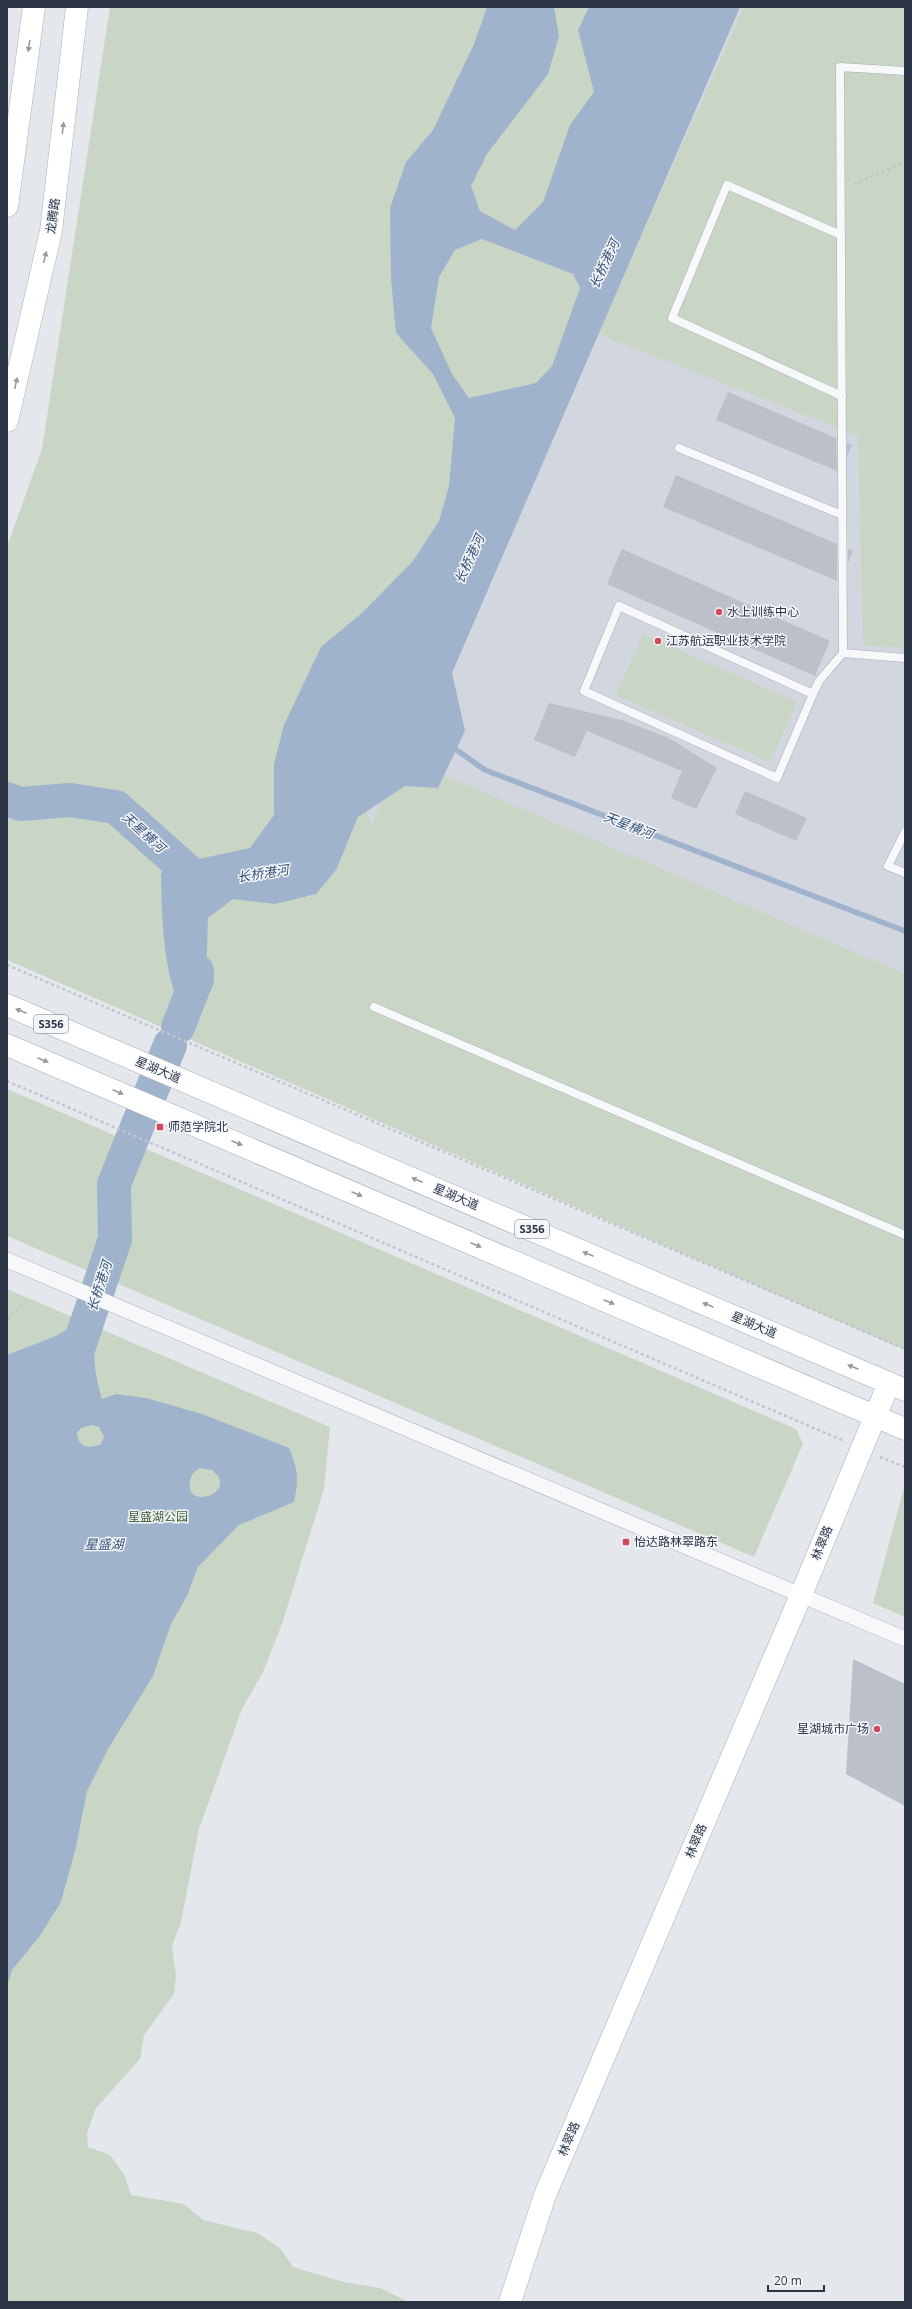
<svg xmlns="http://www.w3.org/2000/svg" width="912" height="2309" font-family="'Open Sans','Noto Sans SC',sans-serif">
<style>
.built{fill:#d2d6de}
.green{fill:#c9d6c5}
.water{fill:#9fb4cc;fill-rule:evenodd}
.lines{fill:none;stroke-linecap:round;stroke-linejoin:round}
.stream{stroke:#9fb4cc;stroke-width:5.5}
.river{stroke:#9fb4cc;stroke-width:34}
.building{fill:#bbc0ca}
.lane-casing{stroke:#a9aeb7;stroke-width:9}
.street-casing{stroke:#a9aeb7;stroke-width:16}
.secondary-casing{stroke:#a9aeb7;stroke-width:23}
.primary-casing{stroke:#a3abb8;stroke-width:23}
.path{stroke:#c2c5cb;stroke-width:2.5;stroke-dasharray:3 3;stroke-linecap:butt}
.lane{stroke:#f7f8fa;stroke-width:8}
.street{stroke:#f7f8fa;stroke-width:15}
.secondary{stroke:#fff;stroke-width:22}
.primary{stroke:#fff;stroke-width:22}
.oneway{fill:#959aa2}
.poi-dot{fill:#d1495b;stroke:#f4f6f9;stroke-width:1.5}
.labels{text-anchor:middle;stroke-width:3;stroke-linejoin:round;paint-order:stroke}
.shield{fill:#f4f6f9;stroke:#676e7b;stroke-width:1}
.shield-label{font-size:11px;font-weight:bold;fill:#2b3445}
.street-label{font-size:12px;fill:#2b3445;stroke:#f4f6f9}
.poi-label{font-size:12px;fill:#2b3445;stroke:#f4f6f9;text-anchor:start}
.park-label{font-size:12px;fill:#3f6138;stroke:#f4f6f9}
.water-label{font-size:13px;font-style:italic;fill:#34527a;stroke:#f4f6f9}
</style>
<rect width="100%" height="100%" fill="#e4e7ec"/>
<!-- built -->
<path class="built" d="M722,7H905V1275L373,825L339,750Z"/>
<!-- green -->
<g class="green">
<path d="M110,7H722L578,323L339,750L372,824L402,757L905,974V1350L7,960V547L42,449Z"/>
<path d="M744,7H905V648L863,645L858,436L598,334Z"/>
<path d="M643,634L797,702L770,762L616,695Z"/>
<path d="M7,1089L796,1429L803,1444L754,1557L7,1236Z"/>
<path d="M7,1289L330,1427L324,1489L282,1624L263,1672L242,1709L199,1829L181,1922L172,1946L176,1976L174,1994L144,2035L140,2059L96,2108L87,2133L88,2147L110,2155L124,2174L131,2195L184,2204L203,2220L257,2233L280,2248L293,2267L344,2282L380,2288L409,2302H7Z"/>
<path d="M905,1484V1617L873,1603Z"/>
</g>
<!-- water -->
<g class="water">
<path d="M487,7H554L559,36L548,74L487,154L471,186L480,211L515,230L543,202L570,125L594,92L578,30L589,7H740L452,673L465,731L438,788L405,786L358,817L336,870L316,894L275,904L233,899L208,918L206,982L188,1025C163,979 162,925 161,873L194,860L250,848L274,815V764L284,725L321,647L362,613L413,561L439,521L449,486L455,418L433,374L396,333L391,279L390,208L406,162L433,130L474,44ZM482,239L573,274L580,288L552,366L536,383L469,398L452,374L431,328L439,277L455,250Z"/>
<path d="M77,1323L96,1330C92,1355 95,1375 102,1399L116,1394L146,1398L202,1414L289,1448C298,1469 299,1479 294,1502L239,1525L198,1567L187,1596L171,1624L153,1676L108,1749L87,1791L76,1847L61,1902L39,1937L12,1970L7,1986V1355L56,1336ZM92,1425L99,1427L104,1437L101,1444C89,1449 78,1448 77,1433L81,1428ZM200,1468L212,1470C240,1492 186,1511 190,1483C190,1476 194,1471 200,1468Z"/>
</g>
<g class="lines">
<!-- stream -->
<path class="stream" d="M451,746L485,770L905,931"/>
<!-- river -->
<g class="river">
<path d="M7,799L20,804L70,800L116,807L201,883"/>
<path d="M178,1027L197,979V971"/>
<path d="M71,1370L115,1239L114,1184L170,1045"/>
</g>
</g>
<!-- building -->
<g class="building">
<path d="M728,392L836,438L837,471L716,420Z"/>
<path d="M847,443L852,445L847,456Z"/>
<path d="M676,475L837,544V581L663,507Z"/>
<path d="M848,548L853,551L848,563Z"/>
<path d="M622,549L830,641L815,676L607,584Z"/>
<path d="M549,703L622,720L669,738L717,768L696,809L671,798L682,771L587,731L575,757L534,740Z"/>
<path d="M745,791L807,818L796,841L735,814Z"/>
<path d="M853,1659L905,1684V1806L846,1774Z"/>
</g>
<g class="lines">
<defs>
<g id="lane">
<path d="M905,71L840,67L843,653L905,658"/>
<path d="M841,235L727,185L672,318L842,396"/>
<path d="M679,448L842,515"/>
<path d="M813,694L619,606L584,691L777,778L813,694L819,681L843,653"/>
<path d="M905,832L888,866L905,873"/>
<path d="M374,1007L905,1235"/>
</g>
<path id="street" d="M7,1260L905,1639"/>
<g id="secondary">
<path d="M7,206L34,7"/>
<path d="M7,421L51,231L77,7"/>
<path d="M510,2302L545,2195L801,1595L889,1383"/>
</g>
<g id="primary">
<path d="M7,1005L905,1390"/>
<path d="M7,1045L905,1429"/>
</g>
</defs>
<!-- lane casing -->
<use href="#lane" class="lane-casing"/>
<!-- street casing -->
<use href="#street" class="street-casing"/>
<!-- secondary casing -->
<use href="#secondary" class="secondary-casing"/>
<!-- primary casing -->
<use href="#primary" class="primary-casing"/>
<!-- path -->
<g class="path">
<path d="M854,184L905,162"/>
<path d="M7,965L905,1349"/>
<path d="M7,1081L844,1441"/>
<path d="M7,1320L23,1303"/>
<path d="M880,1457L905,1467"/>
</g>
<!-- lane -->
<use href="#lane" class="lane"/>
<!-- street -->
<use href="#street" class="street"/>
<!-- secondary -->
<use href="#secondary" class="secondary"/>
<!-- primary -->
<use href="#primary" class="primary"/>
</g>
<!-- one-way arrows -->
<defs><path id="oneway-solid" d="M-6-.8H1V-3.2L6.5 0L1 3.2V.8H-6Z"/></defs>
<g class="oneway">
<use href="#oneway-solid" transform="translate(29 46) rotate(98)"/>
<use href="#oneway-solid" transform="translate(63 128) rotate(-83)"/>
<use href="#oneway-solid" transform="translate(45 257) rotate(-77)"/>
<use href="#oneway-solid" transform="translate(16 383) rotate(-77)"/>
<use href="#oneway-solid" transform="translate(21 1011) rotate(-157)"/>
<use href="#oneway-solid" transform="translate(43 1060) rotate(23)"/>
<use href="#oneway-solid" transform="translate(118 1092) rotate(23)"/>
<use href="#oneway-solid" transform="translate(237 1143) rotate(23)"/>
<use href="#oneway-solid" transform="translate(417 1180) rotate(-157)"/>
<use href="#oneway-solid" transform="translate(357 1194) rotate(23)"/>
<use href="#oneway-solid" transform="translate(476 1245) rotate(23)"/>
<use href="#oneway-solid" transform="translate(588 1254) rotate(-157)"/>
<use href="#oneway-solid" transform="translate(609 1302) rotate(23)"/>
<use href="#oneway-solid" transform="translate(708 1305) rotate(-157)"/>
<use href="#oneway-solid" transform="translate(853 1367) rotate(-157)"/>
</g>
<!-- markers -->
<g class="poi-dot">
<circle cx="719" cy="612" r="4"/>
<circle cx="658" cy="641" r="4"/>
<rect x="156" y="1123" width="8" height="8" rx="2"/>
<rect x="622" y="1538" width="8" height="8" rx="2"/>
<circle cx="877" cy="1729" r="4"/>
</g>
<g class="labels">
<!-- shield labels -->
<g class="shield">
<rect x="34" y="1015" width="34" height="18" rx="3"/>
<rect x="515" y="1220" width="34" height="18" rx="3"/>
</g>
<g class="shield-label">
<text x="51" y="1028">S356</text>
<text x="532" y="1233">S356</text>
</g>
<!-- street labels -->
<g class="street-label">
<text transform="translate(53 216) rotate(-82)" y="4">龙腾路</text>
<text transform="translate(158 1070) rotate(23)" y="4">星湖大道</text>
<text transform="translate(456 1197) rotate(23)" y="4">星湖大道</text>
<text transform="translate(754 1325) rotate(23)" y="4">星湖大道</text>
<text transform="translate(822 1543) rotate(-68)" y="4">林翠路</text>
<text transform="translate(696 1841) rotate(-67)" y="4">林翠路</text>
<text transform="translate(569 2139) rotate(-67)" y="4">林翠路</text>
</g>
<!-- poi labels -->
<g class="poi-label">
<text x="727" y="616">水上训练中心</text>
<text x="666" y="645">江苏航运职业技术学院</text>
<text x="168" y="1131">师范学院北</text>
<text x="634" y="1546">怡达路林翠路东</text>
<text x="869" y="1733" text-anchor="end">星湖城市广场</text>
</g>
<!-- park labels -->
<g class="park-label">
<text x="158" y="1521">星盛湖公园</text>
</g>
<!-- water labels -->
<g class="water-label">
<text transform="translate(604 264) rotate(-65)" y="5">长桥港河</text>
<text transform="translate(469 559) rotate(-65)" y="5">长桥港河</text>
<text transform="translate(629 825) rotate(21)" y="5">天星横河</text>
<text transform="translate(144 832) rotate(42)" y="5">天星横河</text>
<text transform="translate(263 873) rotate(-9)" y="5">长桥港河</text>
<text transform="translate(99 1286) rotate(-72)" y="5">长桥港河</text>
<text x="104" y="1549">星盛湖</text>
</g>
</g>
<!-- border -->
<rect width="912" height="2309" fill="none" stroke="#2b3445" stroke-width="16"/>
<!-- scale -->
<path d="M768 2285v6h56v-6" fill="none" stroke="#2b3445" stroke-width="2"/>
<text x="774" y="2285" font-size="12" fill="#2b3445" stroke="#f4f6f9" stroke-width="3" paint-order="stroke">20 m</text>
</svg>
